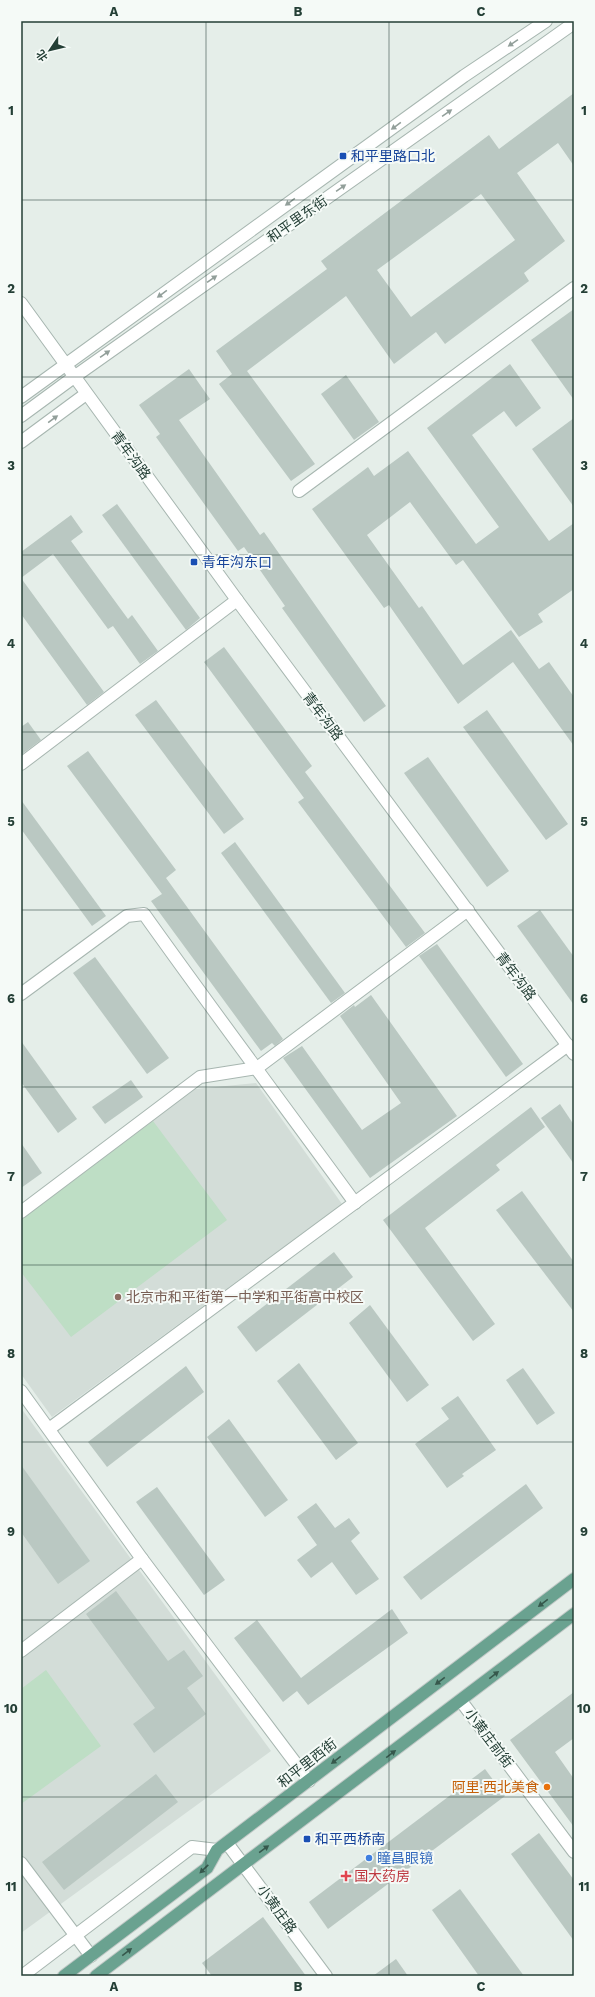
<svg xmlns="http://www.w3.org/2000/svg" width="595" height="1997" font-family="'Work Sans','Noto Sans SC',sans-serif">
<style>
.built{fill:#d3ddd8}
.green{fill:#bedec5}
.building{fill:#bac8c2;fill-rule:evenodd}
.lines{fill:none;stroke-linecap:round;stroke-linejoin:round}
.minor-casing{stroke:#a7b6b0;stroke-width:14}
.major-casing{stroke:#c2c9c7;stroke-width:14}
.minor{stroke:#fff;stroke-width:12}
.major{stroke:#6aa290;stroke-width:12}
.oneway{fill:#929f9a}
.oneway2{fill:#36584c}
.grid{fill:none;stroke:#243f36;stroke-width:1;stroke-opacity:0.55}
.transit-dot{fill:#1a4fb4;stroke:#f5faf7;stroke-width:1.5}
.education-dot{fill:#8d6e63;stroke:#f5faf7;stroke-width:1.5}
.food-dot{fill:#e8710a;stroke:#f5faf7;stroke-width:1.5}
.shop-dot{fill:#3f7fe0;stroke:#f5faf7;stroke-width:1.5}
.health-dot{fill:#e0444e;stroke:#f5faf7;stroke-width:1.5}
.labels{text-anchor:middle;stroke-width:4;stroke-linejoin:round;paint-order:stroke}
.transit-label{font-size:14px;fill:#164399;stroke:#f5faf7;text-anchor:start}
.street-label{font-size:14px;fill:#243f36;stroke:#f5faf7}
.education-label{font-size:14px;fill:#785e54;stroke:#f5faf7;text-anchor:start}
.food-label{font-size:14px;fill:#c56008;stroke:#f5faf7;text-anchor:end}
.shop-label{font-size:14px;fill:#366cbe;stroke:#f5faf7;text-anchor:start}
.health-label{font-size:14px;fill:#be3a42;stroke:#f5faf7;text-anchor:start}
.neatline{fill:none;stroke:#243f36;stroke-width:1.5}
.grid-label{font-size:13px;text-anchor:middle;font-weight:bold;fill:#243f36}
</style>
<rect width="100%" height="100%" fill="#e5eee9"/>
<!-- built -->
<g class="built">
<path d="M256,1083L342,1204L52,1417L21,1374V1220L195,1089Z"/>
<path d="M21,1408L271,1751L21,1933Z"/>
</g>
<!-- green -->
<g class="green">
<path d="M153,1121L227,1220L71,1337L21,1272V1220Z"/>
<path d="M46,1670L101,1746L21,1804V1689Z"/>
</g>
<!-- building -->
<g class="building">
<path d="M574,93V166L558,143L517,173L565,241L524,273L529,281L445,344L436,332L394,364L346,296L247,371L315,464L291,481L219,384L232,374L216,351L327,269L321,261L489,135L499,149ZM481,194L515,240L411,317L377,270Z"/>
<path d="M574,309V400L531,340Z"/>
<path d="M510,364L541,408L516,427L504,411L472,435L549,541L574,523V589L538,614L543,622L519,637L463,560L456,565L410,502L367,535L419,608L422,606L463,665L511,630L539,669L549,662L574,697V746L513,662L458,704L389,605L384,608L312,509L368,467L374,476L408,451L476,544L499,527L427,428Z"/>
<path d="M189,369L210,399L179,420L260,535L264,532L386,706L364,722L282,608L285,606L244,547L238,551L156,437L160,434L139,405Z"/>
<path d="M346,375L379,422L354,440L321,394Z"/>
<path d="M574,418V507L532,449Z"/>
<path d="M117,504L200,618L186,630L102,515Z"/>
<path d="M71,515L83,532L71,541L128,619L132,615L158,651L140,664L113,626L108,629L53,554L21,578L104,692L87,705L21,614V552Z"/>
<path d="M224,647L312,766L305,772L425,933L406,947L298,802L304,798L204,662Z"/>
<path d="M156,700L244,819L224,834L135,715Z"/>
<path d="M487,710L568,824L546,840L463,727Z"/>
<path d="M28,722L41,740L21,755V727Z"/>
<path d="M88,751L176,870L166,878L283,1039L275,1046L272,1043L261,1051L151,901L162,894L67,766Z"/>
<path d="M428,757L509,871L487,887L404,773Z"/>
<path d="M21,800L106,916L92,926L21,829Z"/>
<path d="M235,842L345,993L331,1003L221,853Z"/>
<path d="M540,910L574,957V1005L517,926Z"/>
<path d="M437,944L523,1064L506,1077L419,956Z"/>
<path d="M95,957L169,1058L147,1074L73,973Z"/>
<path d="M371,995L457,1116L370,1178L283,1058L302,1046L362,1130L401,1103L340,1016L354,1005L355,1007Z"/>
<path d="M21,1041L77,1119L58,1133L21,1082Z"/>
<path d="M131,1080L143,1097L105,1124L92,1107Z"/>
<path d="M560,1104L574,1125V1164L541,1118Z"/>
<path d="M531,1107L545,1127L496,1165L500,1170L425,1228L495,1324L473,1341L383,1220Z"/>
<path d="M21,1143L42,1173L21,1188Z"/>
<path d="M522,1191L574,1262V1312L496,1210Z"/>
<path d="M334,1252L353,1277L256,1352L237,1327Z"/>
<path d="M370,1305L429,1385L407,1402L349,1323Z"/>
<path d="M299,1363L358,1443L336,1460L277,1381Z"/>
<path d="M186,1366L204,1392L107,1467L88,1442Z"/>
<path d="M523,1368L555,1413L537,1425L506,1380Z"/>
<path d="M458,1396L496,1450L462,1474L464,1476L447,1488L415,1444L449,1419L441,1408Z"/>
<path d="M229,1419L288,1500L265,1517L207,1437Z"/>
<path d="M21,1465L90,1561L58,1584L21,1532Z"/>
<path d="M526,1484L543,1508L421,1600L403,1577Z"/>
<path d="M157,1487L225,1580L204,1595L136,1502Z"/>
<path d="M316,1503L335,1528L349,1518L360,1533L351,1541L379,1579L356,1595L332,1562L311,1578L297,1560L317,1545L297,1517Z"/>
<path d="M116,1591L168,1661L184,1650L203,1676L187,1688L206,1714L154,1753L133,1724L155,1708L86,1614Z"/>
<path d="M392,1609L408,1633L308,1705L297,1691L283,1702L234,1638L257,1620L301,1678Z"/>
<path d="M574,1692V1738L555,1752L574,1779V1827L510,1740Z"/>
<path d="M485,1769L505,1796L328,1929L309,1902Z"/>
<path d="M156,1774L178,1802L64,1890L42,1862Z"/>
<path d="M539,1833L574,1880V1941L511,1854Z"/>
<path d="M460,1889L524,1976H479L432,1910Z"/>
<path d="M263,1917L306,1976H212L202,1963Z"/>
<path d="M396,1959L408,1976H373Z"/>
</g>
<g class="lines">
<defs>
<g id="minor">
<path d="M21,303L237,600L574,1054"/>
<path d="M21,397L464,76L546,21"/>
<path d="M21,416L74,377L574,23"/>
<path d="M21,442L86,394"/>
<path d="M299,491L574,288"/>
<path d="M21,764L237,600"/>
<path d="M21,994L127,916L144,914C213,1011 285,1107 355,1203"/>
<path d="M21,1212L200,1077L257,1068L468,910"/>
<path d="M21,1391L142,1559L309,1781"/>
<path d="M49,1429L568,1045"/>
<path d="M21,1651L142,1559"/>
<path d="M461,1701L574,1852"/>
<path d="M227,1843L326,1976"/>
<path d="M21,1863L91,1956"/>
<path d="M22,1976L192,1847L217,1850"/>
</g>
<g id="major">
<path d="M64,1976L207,1868L217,1850L574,1579"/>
<path d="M96,1976L574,1614"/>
</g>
</defs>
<!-- minor casing -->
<use href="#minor" class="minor-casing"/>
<!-- major casing -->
<use href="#major" class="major-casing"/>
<!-- minor -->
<use href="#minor" class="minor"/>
<!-- major -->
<use href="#major" class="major"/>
</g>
<!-- one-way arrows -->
<defs><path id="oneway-solid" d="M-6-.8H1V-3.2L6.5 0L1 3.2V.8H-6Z"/></defs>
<g class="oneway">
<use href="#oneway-solid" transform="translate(513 43) rotate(146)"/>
<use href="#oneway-solid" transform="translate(447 113) rotate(-35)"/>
<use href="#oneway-solid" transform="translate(396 126) rotate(144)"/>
<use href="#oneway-solid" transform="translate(341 188) rotate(-35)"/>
<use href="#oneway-solid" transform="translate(290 202) rotate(144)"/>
<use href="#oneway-solid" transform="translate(212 279) rotate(-35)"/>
<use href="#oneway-solid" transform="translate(162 294) rotate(144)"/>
<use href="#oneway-solid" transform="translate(105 354) rotate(-35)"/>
<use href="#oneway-solid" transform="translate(53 419) rotate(-36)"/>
</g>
<g class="oneway2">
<use href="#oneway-solid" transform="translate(543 1603) rotate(143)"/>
<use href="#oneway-solid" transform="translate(494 1675) rotate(-38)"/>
<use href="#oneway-solid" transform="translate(440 1681) rotate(143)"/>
<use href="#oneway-solid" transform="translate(391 1754) rotate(-37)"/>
<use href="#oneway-solid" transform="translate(336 1760) rotate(142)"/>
<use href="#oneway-solid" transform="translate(264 1849) rotate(-36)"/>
<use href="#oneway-solid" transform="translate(204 1869) rotate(136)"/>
<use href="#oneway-solid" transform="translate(127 1952) rotate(-37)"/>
</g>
<!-- grid -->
<path class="grid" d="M206,21V1976M389,21V1976M21,200H574M21,377H574M21,555H574M21,732H574M21,910H574M21,1087H574M21,1265H574M21,1442H574M21,1620H574M21,1797H574"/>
<!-- markers -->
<g class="transit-dot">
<rect x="339" y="152" width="8" height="8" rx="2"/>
<rect x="190" y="558" width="8" height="8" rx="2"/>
<rect x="303" y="1835" width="8" height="8" rx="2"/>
</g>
<circle class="education-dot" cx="118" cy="1297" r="4"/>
<circle class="food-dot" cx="547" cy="1787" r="4"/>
<circle class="shop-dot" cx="369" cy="1858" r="4"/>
<path class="health-dot" d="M344 1870h4v4h4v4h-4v4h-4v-4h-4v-4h4z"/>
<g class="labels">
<!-- transit labels -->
<g class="transit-label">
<text x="351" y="161">和平里路口北</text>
<text x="202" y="567">青年沟东口</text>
<text x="315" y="1844">和平西桥南</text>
</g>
<!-- street labels -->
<g class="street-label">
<text transform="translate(297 219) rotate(-35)" y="5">和平里东街</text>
<text transform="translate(131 455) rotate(54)" y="5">青年沟路</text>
<text transform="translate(323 716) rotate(53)" y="5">青年沟路</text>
<text transform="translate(516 976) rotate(53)" y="5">青年沟路</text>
<text transform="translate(489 1738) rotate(53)" y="5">小黄庄前街</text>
<text transform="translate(307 1763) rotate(-38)" y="5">和平里西街</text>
<text transform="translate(277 1909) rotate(54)" y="5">小黄庄路</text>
</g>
<!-- education labels -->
<g class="education-label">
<text x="126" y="1302">北京市和平街第一中学和平街高中校区</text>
</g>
<!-- food labels -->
<g class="food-label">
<text x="539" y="1792">阿里·西北美食</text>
</g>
<!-- shop labels -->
<g class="shop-label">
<text x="377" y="1863">瞳昌眼镜</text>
</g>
<!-- health labels -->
<g class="health-label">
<text x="354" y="1881">国大药房</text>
</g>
</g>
<!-- border -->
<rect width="595" height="1997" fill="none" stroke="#f5faf7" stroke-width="44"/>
<!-- north arrow -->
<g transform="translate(50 50) rotate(235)" stroke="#f5faf7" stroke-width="3" paint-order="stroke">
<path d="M0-3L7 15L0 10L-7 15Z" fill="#243f36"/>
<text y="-6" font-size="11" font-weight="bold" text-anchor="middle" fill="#243f36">北</text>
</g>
<rect x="22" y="22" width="551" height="1953" class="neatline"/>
<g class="grid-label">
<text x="114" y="16">A</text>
<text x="298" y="16">B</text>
<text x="481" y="16">C</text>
<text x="11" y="115">1</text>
<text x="584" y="115">1</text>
<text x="11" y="293">2</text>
<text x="584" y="293">2</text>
<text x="11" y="470">3</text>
<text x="584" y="470">3</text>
<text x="11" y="648">4</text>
<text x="584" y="648">4</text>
<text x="11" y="826">5</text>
<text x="584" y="826">5</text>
<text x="11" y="1003">6</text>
<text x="584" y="1003">6</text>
<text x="11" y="1181">7</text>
<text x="584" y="1181">7</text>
<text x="11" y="1358">8</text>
<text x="584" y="1358">8</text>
<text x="11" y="1536">9</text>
<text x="584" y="1536">9</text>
<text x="11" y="1713">10</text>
<text x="584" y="1713">10</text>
<text x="11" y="1891">11</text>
<text x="584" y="1891">11</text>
<text x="114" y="1991">A</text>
<text x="298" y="1991">B</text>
<text x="481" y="1991">C</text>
</g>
</svg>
